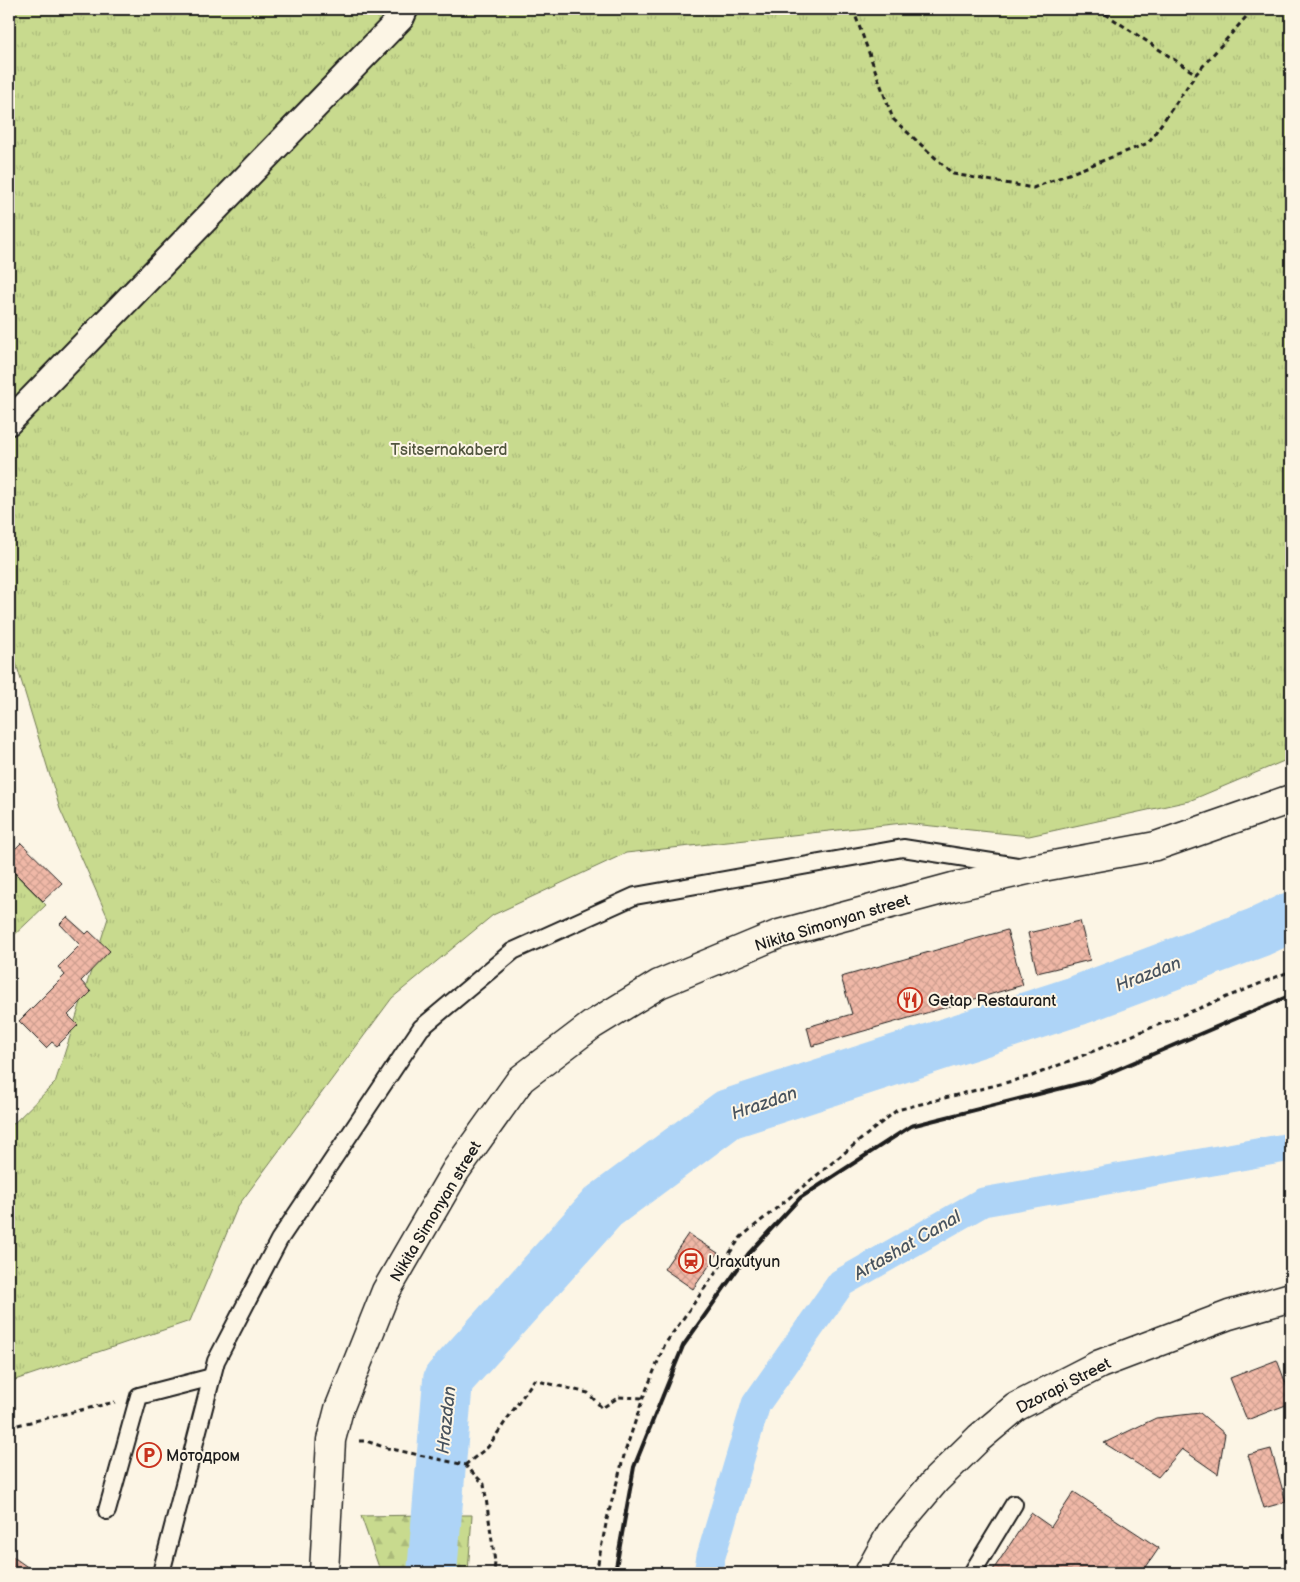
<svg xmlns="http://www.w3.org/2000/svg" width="1300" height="1582" font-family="'Balsamiq Sans',sans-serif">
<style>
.forest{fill:url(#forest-firs);stroke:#727b55}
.park{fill:url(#park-tufts);stroke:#727b55}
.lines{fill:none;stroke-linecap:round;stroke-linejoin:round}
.canal{stroke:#aed4f7;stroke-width:29}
.river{stroke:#aed4f7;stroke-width:50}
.building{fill:url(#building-cross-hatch);stroke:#1c1c1c}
.service-casing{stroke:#1c1c1c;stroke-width:20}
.pedestrian-casing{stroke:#1c1c1c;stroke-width:29}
.tertiary-casing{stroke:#1c1c1c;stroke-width:31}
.path{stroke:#1c1c1c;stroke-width:3;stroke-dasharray:5 4;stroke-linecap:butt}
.service{stroke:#fcf5e5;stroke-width:16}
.pedestrian{stroke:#fcf5e5;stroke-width:25}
.tertiary{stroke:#fcf5e5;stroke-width:28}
.rail{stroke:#1c1c1c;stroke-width:4}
.labels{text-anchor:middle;stroke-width:4;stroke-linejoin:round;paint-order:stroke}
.park-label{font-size:16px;fill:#50553e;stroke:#fcf5e5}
.street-label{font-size:16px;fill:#1c1c1c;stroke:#fcf5e5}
.poi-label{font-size:16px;fill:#1c1c1c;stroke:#fcf5e5;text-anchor:start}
.water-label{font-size:18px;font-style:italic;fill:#48535e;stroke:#fcf5e5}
</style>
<defs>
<pattern id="forest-firs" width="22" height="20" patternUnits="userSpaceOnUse" patternTransform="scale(1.25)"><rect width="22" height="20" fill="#c8da8e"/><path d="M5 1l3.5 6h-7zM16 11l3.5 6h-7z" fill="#abba7a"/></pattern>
<pattern id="park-tufts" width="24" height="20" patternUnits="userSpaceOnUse" patternTransform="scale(1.25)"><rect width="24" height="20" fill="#c8da8e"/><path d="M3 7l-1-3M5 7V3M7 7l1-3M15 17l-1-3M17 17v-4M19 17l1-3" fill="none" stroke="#abba7a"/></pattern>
<pattern id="building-cross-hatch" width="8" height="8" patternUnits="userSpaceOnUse" patternTransform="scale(1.25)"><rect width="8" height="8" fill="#f0b8a7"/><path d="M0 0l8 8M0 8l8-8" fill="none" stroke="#cd9e8f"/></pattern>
</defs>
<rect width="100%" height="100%" fill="#fcf5e5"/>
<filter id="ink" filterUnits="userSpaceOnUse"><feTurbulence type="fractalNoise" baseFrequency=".02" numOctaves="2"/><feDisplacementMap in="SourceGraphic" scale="10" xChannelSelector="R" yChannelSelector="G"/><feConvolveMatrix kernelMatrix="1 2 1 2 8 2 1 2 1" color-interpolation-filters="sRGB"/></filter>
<g filter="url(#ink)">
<!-- forest -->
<path class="forest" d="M426,1515H472L468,1573H381L361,1516Z"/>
<!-- park -->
<g class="park">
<path d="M9,9H1291V758L1189,801L1029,836L903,823L626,853L493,915L392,998L238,1206L190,1321L9,1382V1128L55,1083L108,918L60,809L9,640Z"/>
<path d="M9,868L46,905L9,940Z"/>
</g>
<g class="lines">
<!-- canal -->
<path class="canal" d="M708,1573L711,1556L756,1404L841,1283L983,1202L1291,1147"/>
<!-- river -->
<path class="river" d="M432,1573L448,1380L603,1207L728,1114L1076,1001L1259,932L1291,917"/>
</g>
<!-- building -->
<g class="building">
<path d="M21,843L62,883L43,901L9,867V855Z"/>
<path d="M67,917L86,934L89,931L110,951L81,981L91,992L68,1015L78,1025L57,1046L52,1042L46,1048L19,1021L65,975L58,967L80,945L60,924Z"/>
<path d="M1080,921L1090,960L1037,973L1028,933Z"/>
<path d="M1007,930L1023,985L812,1046L807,1027L852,1014L841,977Z"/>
<path d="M688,1234L718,1253L693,1289L664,1269Z"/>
<path d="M1277,1360L1291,1397V1403L1247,1420L1230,1378Z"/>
<path d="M1200,1413L1225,1434L1218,1474L1182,1449L1158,1477L1104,1443L1156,1418Z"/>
<path d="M1271,1449L1286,1502L1264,1508L1248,1455Z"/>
<path d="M1074,1492L1159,1548L1142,1573H991L1031,1513L1051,1527Z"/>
<path d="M9,1554L36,1573H9Z"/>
</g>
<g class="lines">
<defs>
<g id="service">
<path d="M107,1511L139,1396L212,1377"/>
<path d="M161,1573L216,1361L279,1240L421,1028L513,951L635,896L903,848L1017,866"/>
<path d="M972,1573L1014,1504"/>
</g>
<path id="pedestrian" d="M9,422L401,18L405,9"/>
<g id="tertiary">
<path d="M324,1573L331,1440L339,1409L386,1291L456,1170L521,1079L592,1025L659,984L779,934L953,887L1032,869L1156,846L1291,799"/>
<path d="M869,1573L891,1533L936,1480L979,1438L1016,1407L1100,1364L1229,1315L1291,1297"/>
</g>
</defs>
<!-- service casing -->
<use href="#service" class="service-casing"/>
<!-- pedestrian casing -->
<use href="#pedestrian" class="pedestrian-casing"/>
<!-- tertiary casing -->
<use href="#tertiary" class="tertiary-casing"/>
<!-- path -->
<g class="path">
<path d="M853,9L893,119L953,174L1033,188L1148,143L1196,74L1253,9"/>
<path d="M1098,9L1196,74"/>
<path d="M9,1427L115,1402"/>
<path d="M359,1441H366L387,1448L465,1465L484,1484L495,1562L494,1573"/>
<path d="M465,1465L488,1447L534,1380L588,1393L602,1408L619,1397L643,1398"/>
<path d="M596,1573L607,1519L625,1452L643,1398L665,1344L741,1237L897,1110L1032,1076L1291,971"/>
</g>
<!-- service -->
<use href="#service" class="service"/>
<!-- pedestrian -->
<use href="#pedestrian" class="pedestrian"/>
<!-- tertiary -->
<use href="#tertiary" class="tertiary"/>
<!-- rail -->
<path class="rail" d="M615,1573L634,1467L683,1346L749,1253L800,1198L911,1126L1090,1081L1291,995"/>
</g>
</g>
<!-- icons -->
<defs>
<symbol id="restaurant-ring" viewBox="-11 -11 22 22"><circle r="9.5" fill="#fcf5e5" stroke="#c8321e" stroke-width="1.5"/><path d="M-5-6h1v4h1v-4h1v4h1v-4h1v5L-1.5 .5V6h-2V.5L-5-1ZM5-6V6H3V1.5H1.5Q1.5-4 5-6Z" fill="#c8321e"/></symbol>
<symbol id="station-ring" viewBox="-11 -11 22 22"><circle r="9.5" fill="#fcf5e5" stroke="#c8321e" stroke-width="1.5"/><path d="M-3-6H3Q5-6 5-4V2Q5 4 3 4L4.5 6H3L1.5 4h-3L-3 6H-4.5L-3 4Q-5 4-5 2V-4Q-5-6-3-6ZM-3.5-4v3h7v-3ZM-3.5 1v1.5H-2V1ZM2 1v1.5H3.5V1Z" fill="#c8321e"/></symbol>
<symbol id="parking-ring" viewBox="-11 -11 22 22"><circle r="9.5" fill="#fcf5e5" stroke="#c8321e" stroke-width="1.5"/><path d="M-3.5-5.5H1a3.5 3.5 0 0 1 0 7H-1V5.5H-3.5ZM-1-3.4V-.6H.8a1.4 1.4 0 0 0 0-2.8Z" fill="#c8321e"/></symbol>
</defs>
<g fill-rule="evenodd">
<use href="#restaurant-ring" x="896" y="986" width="28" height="28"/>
<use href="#station-ring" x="677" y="1247" width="28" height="28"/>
<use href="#parking-ring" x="135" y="1441" width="28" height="28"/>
</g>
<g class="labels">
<!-- park labels -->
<g class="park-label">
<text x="449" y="455">Tsitsernakaberd</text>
</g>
<!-- street labels -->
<g class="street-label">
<text transform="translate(832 922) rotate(-17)" y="6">Nikita Simonyan street</text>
<text transform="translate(435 1211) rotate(-59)" y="6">Nikita Simonyan street</text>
<text transform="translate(1063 1385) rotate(-27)" y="6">Dzorapi Street</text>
</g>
<!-- poi labels -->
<g class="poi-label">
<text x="928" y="1006">Getap Restaurant</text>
<text x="708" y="1267">Uraxutyun</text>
<text x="166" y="1461">Мотодром</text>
</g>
<!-- water labels -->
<g class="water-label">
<text transform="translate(1148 974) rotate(-21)" y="6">Hrazdan</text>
<text transform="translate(764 1103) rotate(-19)" y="6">Hrazdan</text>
<text transform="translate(907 1245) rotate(-30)" y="6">Artashat Canal</text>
<text transform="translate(446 1420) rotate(-84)" y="6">Hrazdan</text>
</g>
</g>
<!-- margin -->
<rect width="1300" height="1582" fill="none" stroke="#fcf5e5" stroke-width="30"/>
<rect x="15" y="15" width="1270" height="1552" fill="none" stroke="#1c1c1c" stroke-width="2" filter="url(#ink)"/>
</svg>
